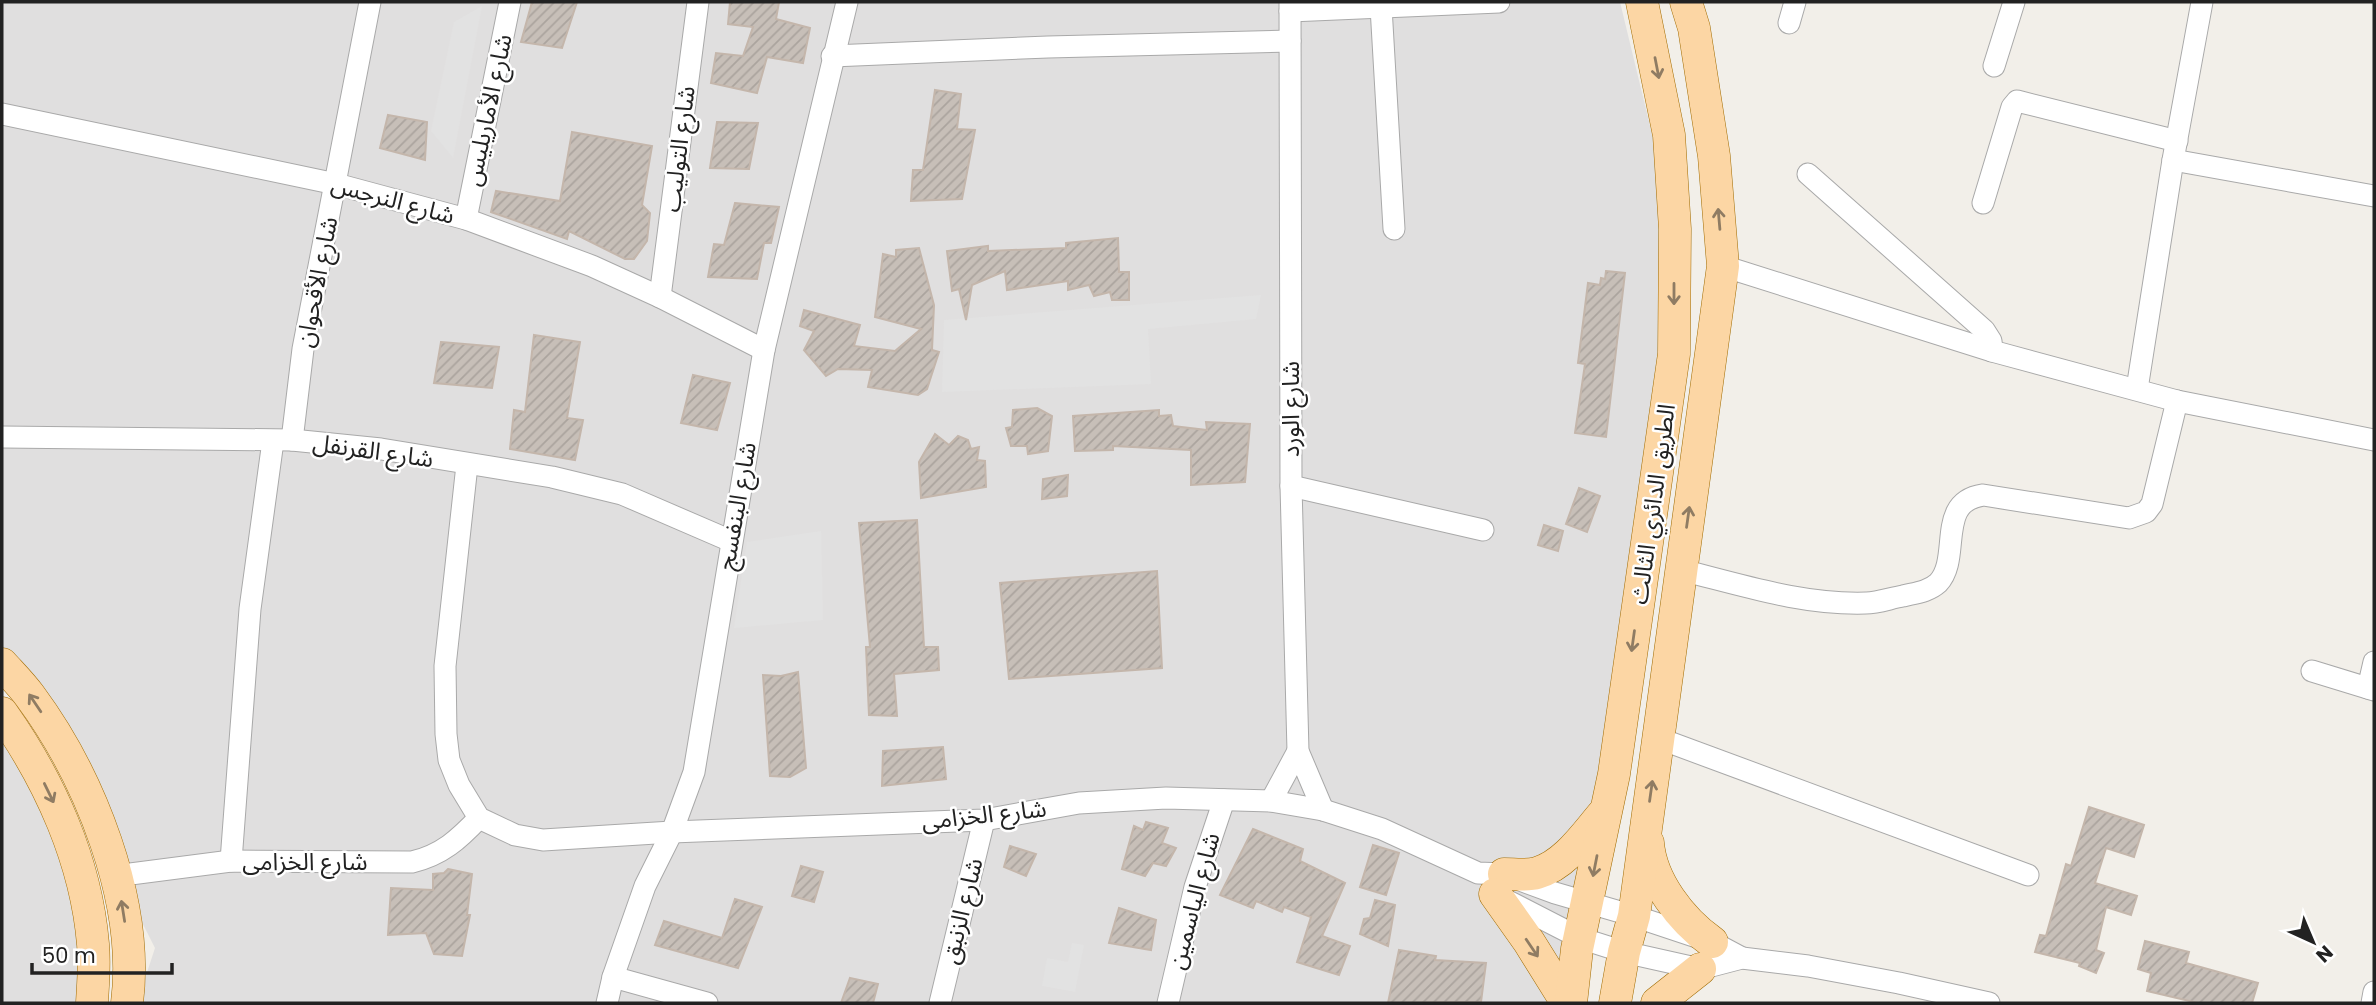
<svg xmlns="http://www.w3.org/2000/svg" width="2376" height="1005" font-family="Poppins,'Noto Sans Arabic',sans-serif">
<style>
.residential{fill:#e0dfdf}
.parking{fill:#e2e2e2}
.building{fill:url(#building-hatch);stroke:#c4b6ab;stroke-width:2}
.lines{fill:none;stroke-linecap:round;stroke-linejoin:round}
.street-casing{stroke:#a9a9a9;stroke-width:23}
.primary-casing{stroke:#a06b00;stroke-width:33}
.street{stroke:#fff;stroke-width:21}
.primary{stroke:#fcd6a4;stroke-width:32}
.oneway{stroke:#8f7c63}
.labels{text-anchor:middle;stroke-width:5;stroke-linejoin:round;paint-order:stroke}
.street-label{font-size:24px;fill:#222;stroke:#fff}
</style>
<defs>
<pattern id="building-hatch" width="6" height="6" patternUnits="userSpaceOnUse" patternTransform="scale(1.75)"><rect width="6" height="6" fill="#c7bfb8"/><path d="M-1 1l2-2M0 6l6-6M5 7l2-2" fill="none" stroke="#aba49e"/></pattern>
</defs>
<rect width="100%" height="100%" fill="#f2efe9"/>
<!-- residential -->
<g class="residential">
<path d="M2,2H1620L1675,229L1577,949L1579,1003H137L155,948L2,645Z"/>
<path d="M2,704L34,736L102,1003H2Z"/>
</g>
<!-- parking -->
<g class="parking">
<path d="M482,6L453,158L431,131L454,22Z"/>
<path d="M1261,295L1256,319L1148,329L1151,384L942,392L944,320Z"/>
<path d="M821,531L823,620L734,628L747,542Z"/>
<path d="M1072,943L1084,945L1075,992L1042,986L1047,958L1068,962Z"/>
</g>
<!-- building -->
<g class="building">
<path d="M532,2H577L562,48L521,42Z"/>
<path d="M730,2H779L776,19L810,28L803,63L767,57L757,93L711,83L716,53L743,56L753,27L728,24Z"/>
<path d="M935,90L961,94L957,129L975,130L962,199L911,201L913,170H923Z"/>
<path d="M388,115L427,122L425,160L380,148Z"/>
<path d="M717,122L758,123L749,169L710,168Z"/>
<path d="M572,132L652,146L642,205L650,213L647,241L634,259H625L569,231L567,239L491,212L496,191L560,201Z"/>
<path d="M735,203L779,207L771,243H764L757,279L708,277L714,244L724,245Z"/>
<path d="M1118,238L1119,272H1129V300H1112L1110,292L1094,296L1089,285L1068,290V281L1007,290L1005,271L972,285L966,320L959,289L952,291L947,251L988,246V251L1066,248V243Z"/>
<path d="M919,248L934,305L932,350L939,352L927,389L918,395L868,387L872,370L838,369L826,376L804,350L814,331L800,326L804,310L860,325L854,346L895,351L921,329L875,317L883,254L896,257V250Z"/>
<path d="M1606,271L1625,273L1606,437L1575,433L1585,364L1578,363L1588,283L1600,285L1601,278L1605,279Z"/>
<path d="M534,335L580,342L567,418L583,420L575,460L510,449L514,410L525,412Z"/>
<path d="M441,342L499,347L492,388L434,383Z"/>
<path d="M693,375L730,383L717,430L681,423Z"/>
<path d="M1037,408L1052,416L1048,451L1028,454L1027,446H1011L1006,428L1012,427L1013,410Z"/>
<path d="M1159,410V416L1171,415L1173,426L1207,430L1206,422L1250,424L1245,482L1191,485V450L1113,446V450L1075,451L1073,416Z"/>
<path d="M935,434L949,445L958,436L968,440L971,449L979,447L977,460L985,461L986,487L921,498L919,462Z"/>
<path d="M1068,475L1067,496L1042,499L1043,479Z"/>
<path d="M1579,488L1600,496L1587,532L1566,524Z"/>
<path d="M917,520L924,647H938L939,670L894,674L897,716L869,715L866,647H870L859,523Z"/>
<path d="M1544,525L1563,531L1558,551L1538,545Z"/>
<path d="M1157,571L1162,668L1009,679L1000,583Z"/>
<path d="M798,672L806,768L790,777L770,776L763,675L781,676Z"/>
<path d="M943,747L946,779L882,786L883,751Z"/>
<path d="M2089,807L2144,825L2134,857L2106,848L2095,883L2137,896L2131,915L2106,907L2096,950L2104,953L2096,973L2079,966L2080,963L2035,952L2040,935L2046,936L2066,864L2071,866Z"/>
<path d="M1146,822L1168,828L1162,843L1176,848L1166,866L1153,863L1145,876L1122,869L1134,826L1143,830Z"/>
<path d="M1253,829L1303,849L1300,861L1345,883L1322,936L1350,946L1339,975L1297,962L1311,917L1284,907L1282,912L1256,901L1253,908L1220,895Z"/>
<path d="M1373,845L1399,853L1386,895L1360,887Z"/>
<path d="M1010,846L1036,854L1026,876L1004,867Z"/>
<path d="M801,866L823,872L814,902L792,896Z"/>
<path d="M448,869L472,874L467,915H470L462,956L434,954L426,933L388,935L391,888L433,890V874L444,873Z"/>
<path d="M735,899L762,907L738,968L655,945L664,921L722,938Z"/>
<path d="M1375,900L1395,905L1388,946L1360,934L1364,919L1370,918Z"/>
<path d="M1119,908L1156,920L1151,950L1109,943Z"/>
<path d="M2145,941L2189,952L2186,963L2258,983L2252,1003H2198L2147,991L2151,973L2138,969Z"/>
<path d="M1399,950L1436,956L1435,960L1486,963L1481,1002L1388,1003Z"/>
<path d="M850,978L878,984L873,1003H841Z"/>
</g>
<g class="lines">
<defs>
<g id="street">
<path d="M1290,2L1291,486L1298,751L1323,810"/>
<path d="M1381,7L1394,229"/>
<path d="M1290,11L1499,2"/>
<path d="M1789,23L1795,2"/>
<path d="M832,56L1048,47L1290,41"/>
<path d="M1994,66L2014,2"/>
<path d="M2,114L336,184L466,219L592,266L660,297L764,350"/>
<path d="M2173,160L2374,196"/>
<path d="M1808,174L1984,330L1991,341L1992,351"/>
<path d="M1983,203L2012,107L2017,101L2177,141"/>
<path d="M466,219L510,2"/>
<path d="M1723,266L1992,351L2177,401L2374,440"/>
<path d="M660,297L698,2"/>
<path d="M2137,389L2173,160L2202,2"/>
<path d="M2,437L292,440L381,449L552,477L622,494L731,541"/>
<path d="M292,440L303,349L370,2"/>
<path d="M467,465L445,666L446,734L449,760L459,785L479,818L515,835L543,840L672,832L984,820L1079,803L1166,798L1271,801L1323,810L1382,829L1478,873L1504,874L1555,893L1634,916L1712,942L1742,958"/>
<path d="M1291,486L1483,530"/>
<path d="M1681,570C1742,585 1802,605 1866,603C1878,603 1891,598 1903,596C1915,593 1928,592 1938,583C1962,558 1935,502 1983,495L2129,518L2146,512L2152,504L2177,401"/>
<path d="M2312,671L2374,690"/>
<path d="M2368,688L2374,662"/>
<path d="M1658,738L2028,875"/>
<path d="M1271,801L1298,751"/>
<path d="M231,861L250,609L273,441"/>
<path d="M115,876L231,861L412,862C442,855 459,839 479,818"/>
<path d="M1504,899L1580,938L1624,952L1700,969L1742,958L1808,966L1899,983L1989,1003"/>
<path d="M613,977L707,1003"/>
<path d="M607,1003L613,977L645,886L672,832L694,772L764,350L847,2"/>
<path d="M940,1003L984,820"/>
<path d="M1168,1003L1195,887L1224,800"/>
<path d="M2372,1003L2374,992"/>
</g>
<g id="primary">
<path d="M2,664C11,674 22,685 30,696C90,777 140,902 127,1003"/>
<path d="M2,713C50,781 86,861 93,944C95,964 93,984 92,1003"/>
<path d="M1648,843C1651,881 1681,920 1712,942"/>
<path d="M1504,874C1514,874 1527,876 1537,873C1565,865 1585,835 1603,814"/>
<path d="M1495,894L1529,942L1567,1003"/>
<path d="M1571,1003L1577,949L1614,774L1674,354L1675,229L1669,135L1642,2"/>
<path d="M1615,1003L1624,952L1634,916L1723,266L1714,156L1694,28L1686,2"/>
<path d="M1657,1003L1700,969"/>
</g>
</defs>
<!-- street casing -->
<use href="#street" class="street-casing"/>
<!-- primary casing -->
<use href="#primary" class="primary-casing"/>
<!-- street -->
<use href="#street" class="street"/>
<!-- primary -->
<use href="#primary" class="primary"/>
</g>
<!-- one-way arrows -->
<defs><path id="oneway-shaft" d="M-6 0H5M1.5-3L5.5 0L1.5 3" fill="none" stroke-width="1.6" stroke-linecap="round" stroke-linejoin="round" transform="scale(1.75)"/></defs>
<g class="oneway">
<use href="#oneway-shaft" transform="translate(1657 68) rotate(79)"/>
<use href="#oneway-shaft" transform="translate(1719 219) rotate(-95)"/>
<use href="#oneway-shaft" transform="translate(1674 294) rotate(90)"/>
<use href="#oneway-shaft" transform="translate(1688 517) rotate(-82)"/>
<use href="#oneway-shaft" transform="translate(1633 641) rotate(98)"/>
<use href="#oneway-shaft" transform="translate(35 703) rotate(-124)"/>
<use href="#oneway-shaft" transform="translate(1651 791) rotate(-82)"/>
<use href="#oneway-shaft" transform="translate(49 793) rotate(64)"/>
<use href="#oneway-shaft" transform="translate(1595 866) rotate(101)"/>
<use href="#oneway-shaft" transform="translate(123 911) rotate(-99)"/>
<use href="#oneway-shaft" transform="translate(1532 948) rotate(56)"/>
</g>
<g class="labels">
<!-- street labels -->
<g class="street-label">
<text transform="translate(488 110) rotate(-78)" y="8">شارع الأماريليس</text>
<text transform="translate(679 149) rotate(-83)" y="8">شارع التوليب</text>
<text transform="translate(393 200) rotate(15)" y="8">شارع النرجس</text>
<text transform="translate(317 282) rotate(-79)" y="8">شارع الأقحوان</text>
<text transform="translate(1291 409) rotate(-90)" y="8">شارع الورد</text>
<text transform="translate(373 451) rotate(8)" y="8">شارع القرنفل</text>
<text transform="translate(1653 504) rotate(-82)" y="8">الطريق الدائري الثالث</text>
<text transform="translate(737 506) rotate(-80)" y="8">شارع البنفسج</text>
<text transform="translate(984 815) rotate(-6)" y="8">شارع الخزامى</text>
<text x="305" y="870">شارع الخزامى</text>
<text transform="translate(1194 901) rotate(-75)" y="8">شارع الياسمين</text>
<text transform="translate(962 911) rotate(-76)" y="8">شارع الزنبق</text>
</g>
</g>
<!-- border -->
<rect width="2376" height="1005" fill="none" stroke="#222222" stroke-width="7"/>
<!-- north arrow -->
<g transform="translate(2313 942) rotate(136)" stroke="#ffffff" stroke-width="5" paint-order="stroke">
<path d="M0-5L12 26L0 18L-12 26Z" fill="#222222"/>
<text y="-10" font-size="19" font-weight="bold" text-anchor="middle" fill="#222222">N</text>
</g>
<!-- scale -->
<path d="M32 963v10h140v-10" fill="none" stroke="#222222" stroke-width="3.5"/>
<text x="42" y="963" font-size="21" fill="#222222" stroke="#ffffff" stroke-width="5" paint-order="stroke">50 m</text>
</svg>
